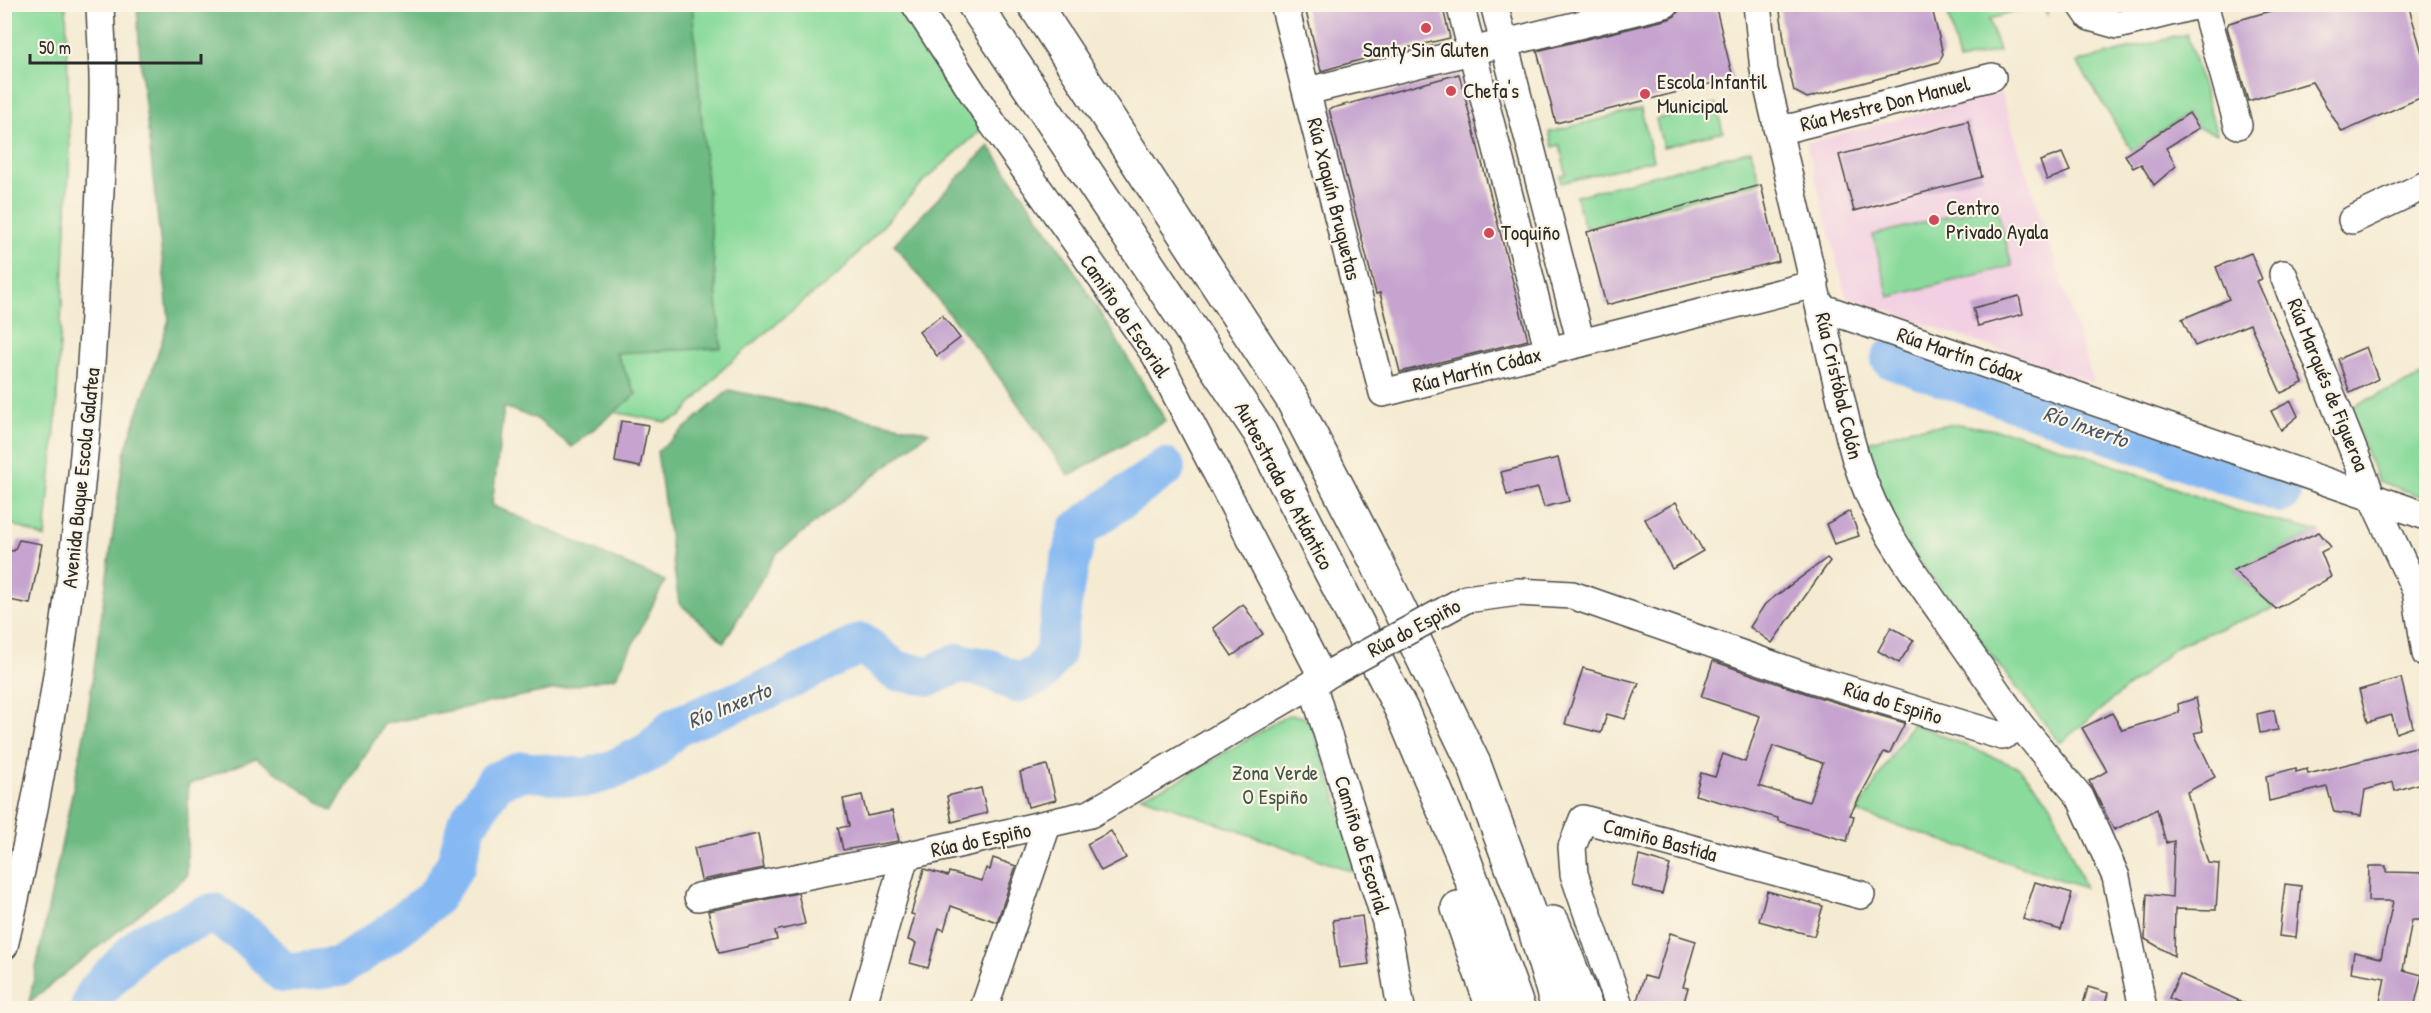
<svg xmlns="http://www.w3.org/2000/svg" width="2431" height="1013" font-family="'Patrick Hand',sans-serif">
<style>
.built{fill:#f2cfe2}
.green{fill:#89da9b;stroke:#5a8263;stroke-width:1.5}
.forest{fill:#6eba83;stroke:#4c7257;stroke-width:1.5}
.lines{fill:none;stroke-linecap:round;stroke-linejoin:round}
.river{stroke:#86b9f3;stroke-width:40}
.building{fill:#c6a4cf;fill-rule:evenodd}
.minor-casing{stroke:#494844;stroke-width:30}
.motorway-casing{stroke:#494844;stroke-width:36}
.minor{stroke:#fff;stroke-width:27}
.motorway{stroke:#fff;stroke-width:33}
.minor-bridge-casing{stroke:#494844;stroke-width:30;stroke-linecap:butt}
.minor-bridge{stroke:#fff;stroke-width:27}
.poi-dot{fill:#d1495b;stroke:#fcf5e5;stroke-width:2}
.labels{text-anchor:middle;stroke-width:4.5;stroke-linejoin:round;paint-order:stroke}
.poi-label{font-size:21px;fill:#2b2b2b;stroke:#fcf5e5;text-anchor:start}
.street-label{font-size:21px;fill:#2b2b2b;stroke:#fcf5e5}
.park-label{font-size:21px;fill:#425747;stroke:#fcf5e5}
.water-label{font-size:22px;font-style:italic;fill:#465667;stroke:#fcf5e5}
</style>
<rect width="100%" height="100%" fill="#fcf5e5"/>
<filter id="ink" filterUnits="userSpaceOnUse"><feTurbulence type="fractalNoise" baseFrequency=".0167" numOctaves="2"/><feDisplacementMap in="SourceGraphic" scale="12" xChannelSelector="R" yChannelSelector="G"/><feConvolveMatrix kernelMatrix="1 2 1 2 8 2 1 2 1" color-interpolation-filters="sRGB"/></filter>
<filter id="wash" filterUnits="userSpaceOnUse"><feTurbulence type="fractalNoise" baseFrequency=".008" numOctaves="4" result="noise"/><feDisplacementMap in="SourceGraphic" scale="24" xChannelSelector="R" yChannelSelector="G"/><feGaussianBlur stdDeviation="1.35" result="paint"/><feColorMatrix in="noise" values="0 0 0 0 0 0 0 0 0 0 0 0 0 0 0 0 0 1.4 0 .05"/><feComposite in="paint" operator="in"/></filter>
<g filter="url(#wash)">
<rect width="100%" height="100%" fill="#f5ebd3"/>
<!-- built -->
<path class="built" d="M2001,93L2094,383L1846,296L1806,143Z"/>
<!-- green -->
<g class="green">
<path d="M4,5H66L70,152L56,418L45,538L5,521Z"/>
<path d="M692,5H905L981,130L923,182L836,277L802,302L723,369L680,417L665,422L614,412L636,394L616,352L721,347Z"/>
<path d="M1946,5V4L2049,5L2047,15L2041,5L1989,19L1999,51L1959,61Z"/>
<path d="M2187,34L2217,134L2199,128L2188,113L2132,151L2077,62Z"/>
<path d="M1716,104L1723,132L1663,147L1656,119Z"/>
<path d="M1641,109L1653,160L1561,183L1560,176L1566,174L1560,145L1553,147L1549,132Z"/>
<path d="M1751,150L1760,182L1585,228L1576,196Z"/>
<path d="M1996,204L2012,266L1889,297L1873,235Z"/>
<path d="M2426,374V498L2378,481L2349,408Z"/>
<path d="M1958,424L2015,433L2083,454L2234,510L2319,532L2234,570L2274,608L2180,644L2060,743L1905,544L1869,473L1865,443L1912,428Z"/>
<path d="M1288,715L1301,716L1311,722L1362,875L1141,796L1174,783Z"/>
<path d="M1912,723L2019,768L2051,804L2085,888L1857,812Z"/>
</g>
<!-- forest -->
<g class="forest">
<path d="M137,5H692L721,348L616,353L636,394L572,447L537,419L504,407L492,505L665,581L616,677L384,724L332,811L256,758L188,785L187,876L29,1002L86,726L124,454L169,320L140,59Z"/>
<path d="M989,146L1066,257L1166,421L1069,476L999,377L894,244Z"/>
<path d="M729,390L929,432L777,553L724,642L679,603L657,452Z"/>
</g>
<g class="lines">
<!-- river -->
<g class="river">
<path d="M1891,359L2281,493"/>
<path d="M90,1008L95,993L144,942L213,913L248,937L284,973L340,967L390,933L434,898L456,864L467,824L496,781L523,771L584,778L610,771L650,752L675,727L780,684L862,643L896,671L930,676L958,663L989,669L1017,683L1039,675L1055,653L1065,582L1078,530L1165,468"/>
</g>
</g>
<g id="blocks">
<!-- building -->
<g class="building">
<path d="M1304,4H1442L1450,38L1385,53L1321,71Z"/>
<path d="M1697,4H1715L1733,78L1556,123L1537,51L1669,19L1675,16L1680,9Z"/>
<path d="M1779,4H1868V9L1887,4H1931L1943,54L1939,62L1807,98L1794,91L1787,60Z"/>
<path d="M2294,4H2408L2427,70V95L2342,132L2312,82L2248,101L2227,27L2229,23Z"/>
<path d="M1459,74L1528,340L1400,372L1380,293L1376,294L1329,109Z"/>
<path d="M2189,113L2199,128L2166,148L2176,166L2154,185L2141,164L2133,168L2125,155Z"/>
<path d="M1968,121L1982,177L1854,211L1839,155Z"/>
<path d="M2062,153L2070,171L2047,180L2040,161Z"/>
<path d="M1761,185L1779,261L1606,305L1587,232Z"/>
<path d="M2251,253L2262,279L2257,281L2303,383L2281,393L2250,324L2195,346L2182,319L2229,299L2216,267Z"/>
<path d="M2019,296L2023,314L1978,326L1973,308Z"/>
<path d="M942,315L960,338L937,356L919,332Z"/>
<path d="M2366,347L2378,379L2350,393L2338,359Z"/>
<path d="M2291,401L2298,416L2281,430L2271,411Z"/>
<path d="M621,421L648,425L640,467L615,462Z"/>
<path d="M1558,458L1569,501L1544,507L1538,488L1507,495L1501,472Z"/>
<path d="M1676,502L1703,551L1672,569L1645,519Z"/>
<path d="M1850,511L1859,536L1834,544L1826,524Z"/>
<path d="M2319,532L2331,547L2321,552L2331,577L2276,609L2233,570Z"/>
<path d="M19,540L42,544L30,604L4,599V550L14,551Z"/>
<path d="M1827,558L1830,561L1772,643L1750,627L1765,604Z"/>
<path d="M1243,604L1263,634L1232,656L1213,628Z"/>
<path d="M1891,627L1914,640L1899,663L1878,651Z"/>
<path d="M1713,661L1808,694L1905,723L1889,754L1884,752L1850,815L1854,816L1847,841L1778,821V818L1695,795L1701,773L1715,777L1723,754L1745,762L1760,716L1701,697ZM1773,746L1823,763L1809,802L1759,786Z"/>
<path d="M1583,668L1639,683L1625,719L1607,714L1601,733L1565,724Z"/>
<path d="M2401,678L2413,727L2396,733L2392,715L2368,722L2359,690Z"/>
<path d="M2196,698L2203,731L2194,733L2215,777L2187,792L2208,863L2219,864L2216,910L2175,909L2174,956L2145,939L2147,894L2172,897L2174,841L2166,843L2157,809L2114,830L2089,781L2107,771L2082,728L2112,713L2122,730L2179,713L2178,704Z"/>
<path d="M2274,710L2278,730L2260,733L2257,714Z"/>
<path d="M2416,747L2424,782L2395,791L2393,782L2365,790L2361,816L2334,812L2327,787L2269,801L2266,776L2296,768V772L2307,769L2308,774Z"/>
<path d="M1047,765L1056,800L1028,807L1020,772Z"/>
<path d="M981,788L987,813L952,822L947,796Z"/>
<path d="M862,795L867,816L892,811L899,841L843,850L838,828L849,826L843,799Z"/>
<path d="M1111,831L1126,858L1101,871L1087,844Z"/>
<path d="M758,834L764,868L701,880L694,848Z"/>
<path d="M1639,856L1670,865L1662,894L1632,886Z"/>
<path d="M993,858L1016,866L997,922L951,906L944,930L939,928L928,968L910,963L916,943L908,940L915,915L911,914L924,869L948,876L949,872L982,881L986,868L990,870Z"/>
<path d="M2369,866H2386V872L2427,873V920H2412L2403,970L2422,975L2414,1008L2380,1002L2385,978L2351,972L2354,952L2381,958L2393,901H2368Z"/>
<path d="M2035,882L2072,893L2061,930L2023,919Z"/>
<path d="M2285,884L2301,886L2296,938L2279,936Z"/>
<path d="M1767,891L1823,906L1814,936L1759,921Z"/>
<path d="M798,893L805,924L775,931L777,940L719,953L708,911Z"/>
<path d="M1362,916L1369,964L1339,968L1333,920Z"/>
<path d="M1670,933L1696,941L1683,987L1688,988L1682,1008H1635L1644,976L1656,979Z"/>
<path d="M2180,974L2255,1008H2180L2182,1004L2169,998Z"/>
<path d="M2088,987L2108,993L2104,1008H2082Z"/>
</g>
</g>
</g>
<g filter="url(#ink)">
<use href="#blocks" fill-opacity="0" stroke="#494844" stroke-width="1.5"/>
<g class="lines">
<defs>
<g id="minor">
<path d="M915,4L993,124L1156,356L1323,678"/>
<path d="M1284,4L1383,393L1815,284"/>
<path d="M1460,4L1549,352"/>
<path d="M1494,4L1581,343"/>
<path d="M1757,4L1764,70L1850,438C1868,511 1899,552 1941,612C1968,650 1994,688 2021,726"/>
<path d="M2081,4L2090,17L2118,25L2202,4"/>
<path d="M2204,4L2238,125"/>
<path d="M1307,91L1665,4"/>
<path d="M1777,128L1794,127L1992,77"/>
<path d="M2352,220L2426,185"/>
<path d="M2283,274L2372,497L2416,591L2426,654"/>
<path d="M1820,307L2426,516"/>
<path d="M1466,599L1518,592L1572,595L1813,679L2002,736L2021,726L2080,797L2116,877L2143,1008"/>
<path d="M1312,684L1386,922L1401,1008"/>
<path d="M698,897L905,856L1090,814L1334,671"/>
<path d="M4,946C59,718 88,486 97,252C99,201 103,151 103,100C104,68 101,36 100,4"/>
<path d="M862,1008L905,856"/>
<path d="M984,1008L1047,825"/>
<path d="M1620,1008L1574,874L1572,847L1583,819L1861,895"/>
</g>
<g id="motorway">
<path d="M974,4L1260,433L1402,711L1463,856L1518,1008"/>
<path d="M1034,4L1291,397L1377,563L1474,764L1534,927L1558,1008"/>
<path d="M1458,908L1493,1008"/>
<path d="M1553,923L1586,1008"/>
</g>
</defs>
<!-- minor casing -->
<use href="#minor" class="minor-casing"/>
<!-- motorway casing -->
<use href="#motorway" class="motorway-casing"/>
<!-- minor -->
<use href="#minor" class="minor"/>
<!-- motorway -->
<use href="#motorway" class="motorway"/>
<defs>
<path id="minor-bridge" d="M1334,671L1466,599"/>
</defs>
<!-- minor-bridge casing -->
<use href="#minor-bridge" class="minor-bridge-casing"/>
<!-- minor-bridge -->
<use href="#minor-bridge" class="minor-bridge"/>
</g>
</g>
<!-- markers -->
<g class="poi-dot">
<circle cx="1426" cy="28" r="6"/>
<circle cx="1451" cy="91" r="6"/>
<circle cx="1645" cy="94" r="6"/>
<circle cx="1934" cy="220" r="6"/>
<circle cx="1489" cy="233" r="6"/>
</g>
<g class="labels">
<!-- poi labels -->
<g class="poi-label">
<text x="1426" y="57" text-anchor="middle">Santy Sin Gluten</text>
<text x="1657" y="89">Escola Infantil<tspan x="1657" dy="24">Municipal</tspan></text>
<text x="1463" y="98">Chefa's</text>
<text x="1946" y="215">Centro<tspan x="1946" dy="24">Privado Ayala</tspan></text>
<text x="1501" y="240">Toquiño</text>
</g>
<!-- street labels -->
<g class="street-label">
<text transform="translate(1885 104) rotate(-14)" y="7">Rúa Mestre Don Manuel</text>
<text transform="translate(1334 199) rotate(76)" y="7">Rúa Xaquín Bruquetas</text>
<text transform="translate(1125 316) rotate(56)" y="7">Camiño do Escorial</text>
<text transform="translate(1960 355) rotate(19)" y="7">Rúa Martín Códax</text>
<text transform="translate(1477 370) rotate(-14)" y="7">Rúa Martín Códax</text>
<text transform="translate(2328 385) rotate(68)" y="7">Rúa Marqués de Figueroa</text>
<text transform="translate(1839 386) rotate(77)" y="7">Rúa Cristóbal Colón</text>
<text transform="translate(81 478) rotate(-84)" y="7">Avenida Buque Escola Galatea</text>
<text transform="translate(1284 486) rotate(62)" y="7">Autoestrada do Atlántico</text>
<text transform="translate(1414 628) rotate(-28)" y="7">Rúa do Espiño</text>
<text transform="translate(1893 703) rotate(17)" y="7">Rúa do Espiño</text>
<text transform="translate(981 840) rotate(-12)" y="7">Rúa do Espiño</text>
<text transform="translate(1660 840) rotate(15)" y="7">Camiño Bastida</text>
<text transform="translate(1362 845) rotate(73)" y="7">Camiño do Escorial</text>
</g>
<!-- park labels -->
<g class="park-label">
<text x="1275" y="780">Zona Verde<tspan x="1275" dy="24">O Espiño</tspan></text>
</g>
<!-- water labels -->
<g class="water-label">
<text transform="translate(2086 426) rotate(19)" y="8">Río Inxerto</text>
<text transform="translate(729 705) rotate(-22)" y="8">Río Inxerto</text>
</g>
</g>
<!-- margin -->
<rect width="2431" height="1013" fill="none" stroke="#fcf5e5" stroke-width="24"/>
<!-- scale -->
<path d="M30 54v9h171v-9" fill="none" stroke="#2b2b2b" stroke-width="3"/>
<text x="39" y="54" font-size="18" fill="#2b2b2b" stroke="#fcf5e5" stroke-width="4.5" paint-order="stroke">50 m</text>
</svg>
